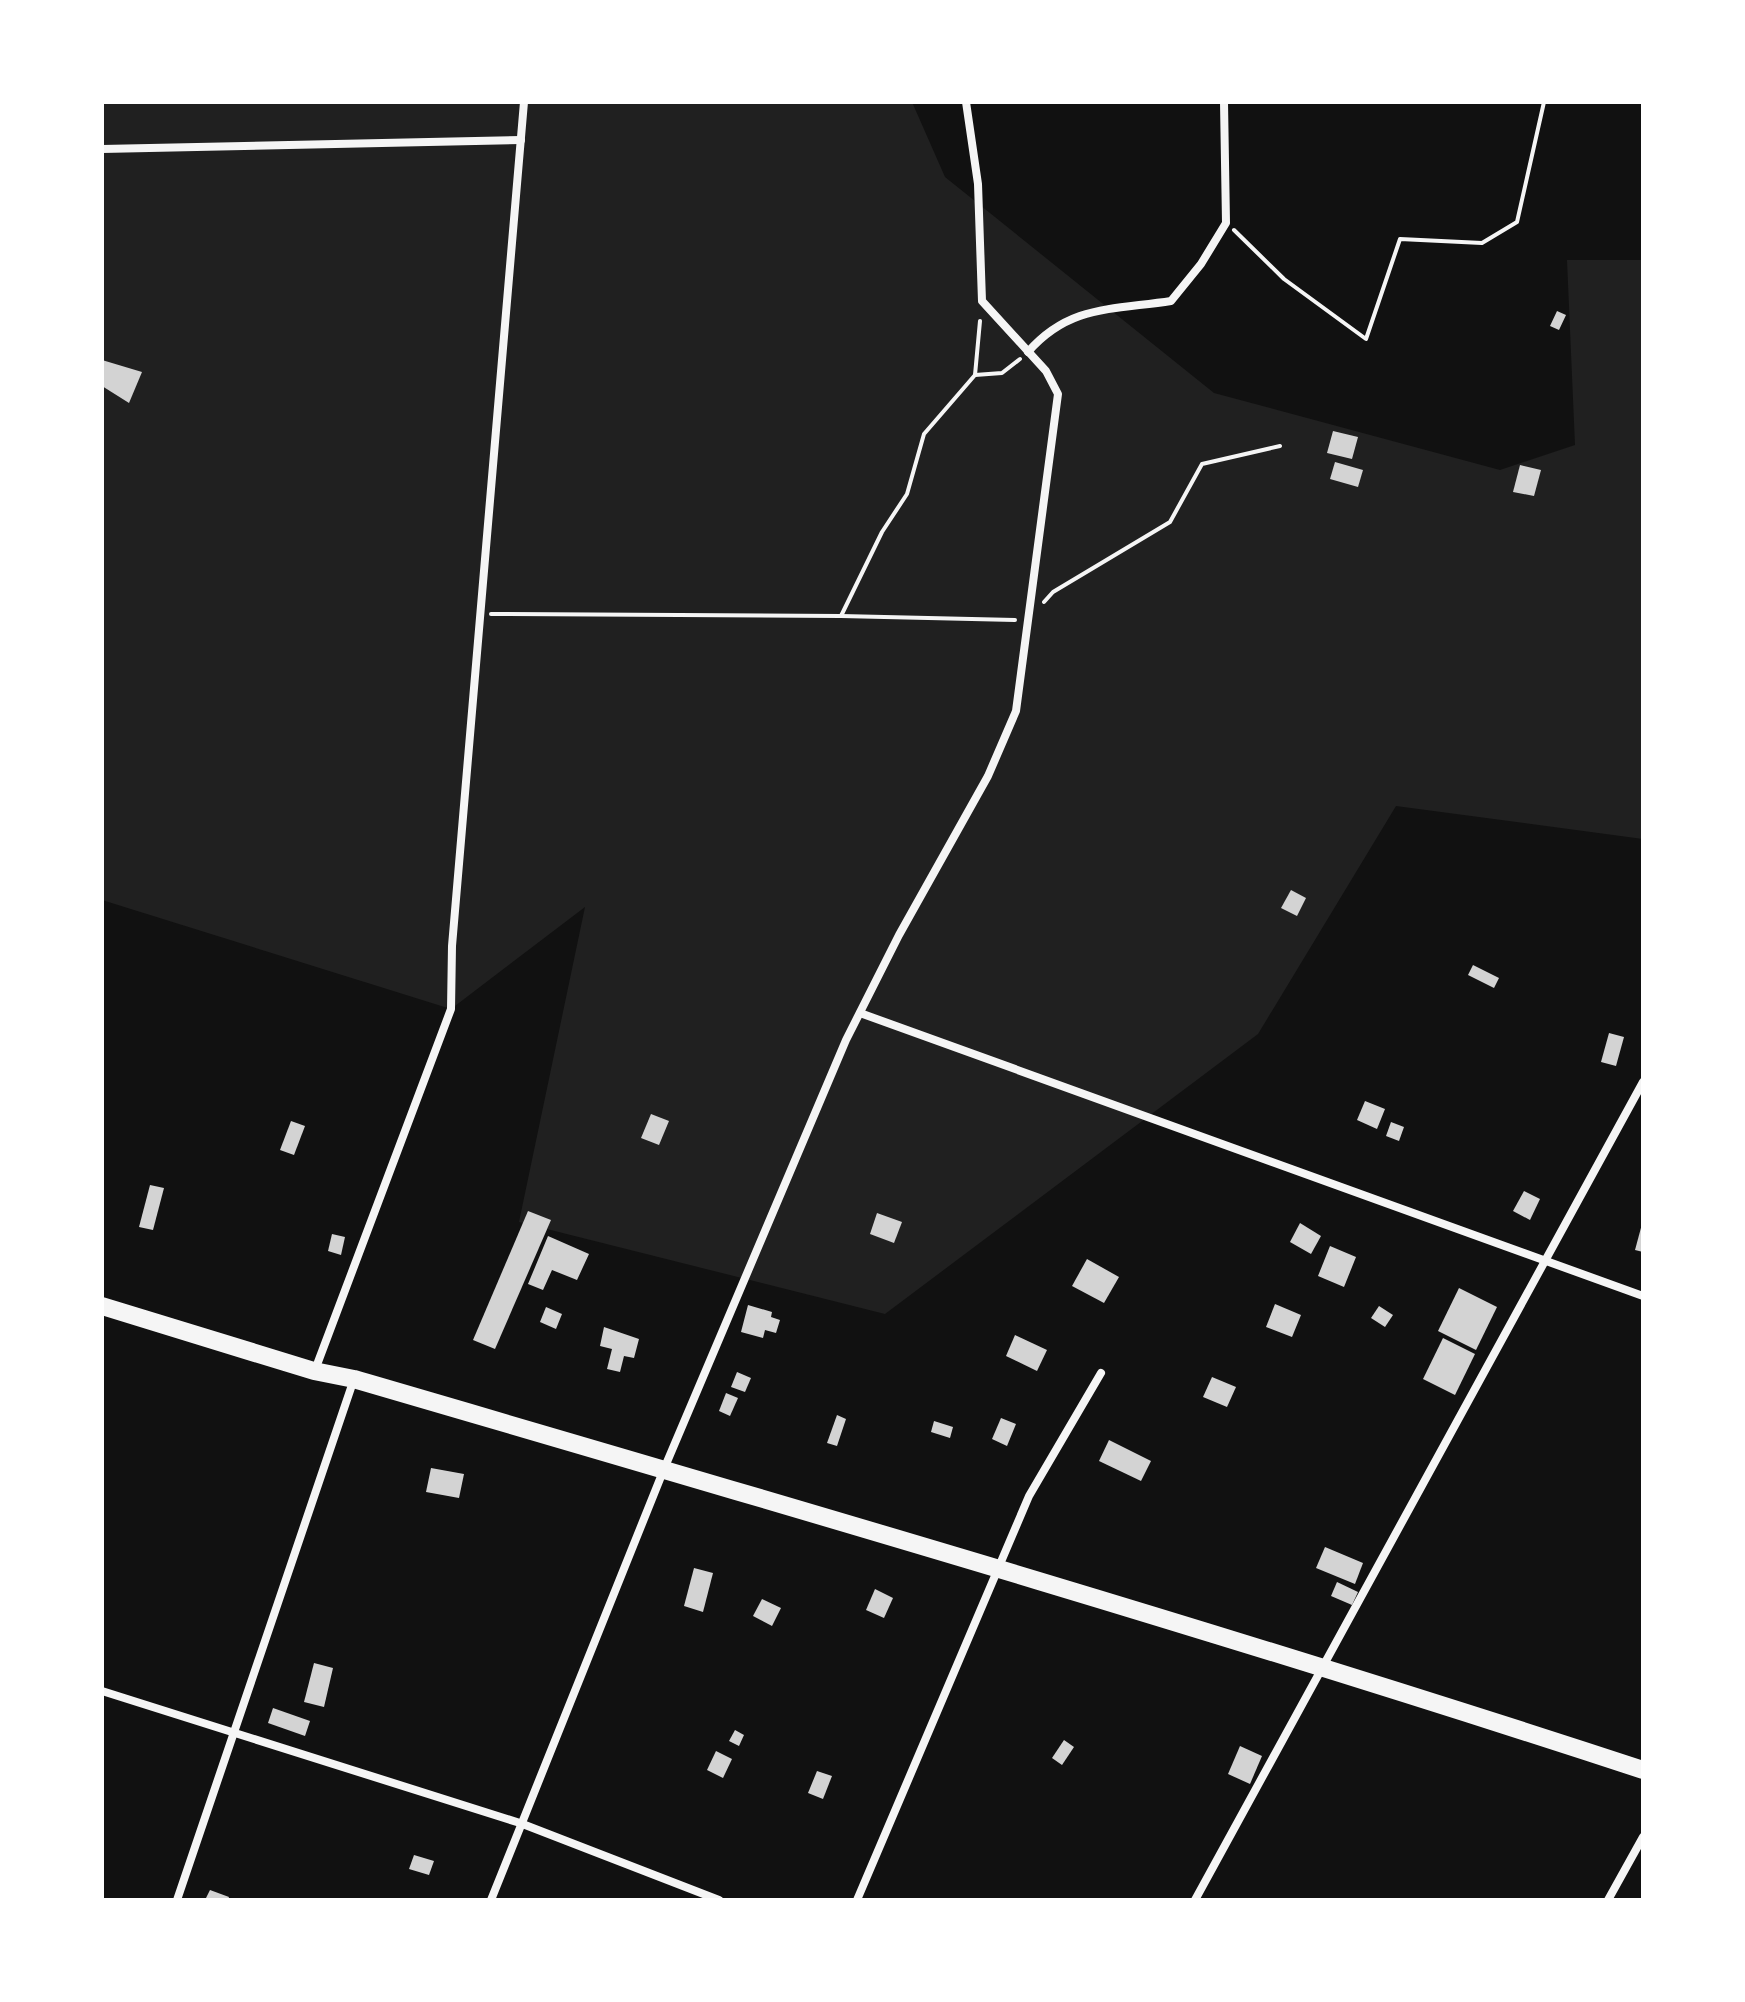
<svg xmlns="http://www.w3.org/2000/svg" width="1745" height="2002" font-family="'Fira Sans',sans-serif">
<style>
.green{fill:#202020}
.building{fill:#d3d3d3}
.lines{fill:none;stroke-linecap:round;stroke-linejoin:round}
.path{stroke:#f5f5f5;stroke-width:4}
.minor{stroke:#f5f5f5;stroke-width:8}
.trunk{stroke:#f5f5f5;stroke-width:18}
</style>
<rect width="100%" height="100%" fill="#111"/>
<!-- green -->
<path class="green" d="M102,102H912L945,177L1214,393L1500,470L1575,445L1567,260H1643V839L1396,806L1258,1034L885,1314L519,1222L585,907L451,1009L102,900Z"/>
<!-- building -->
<g class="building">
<path d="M1557,311L1566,315L1559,330L1550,326Z"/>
<path d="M102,360L142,372L129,403L102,386Z"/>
<path d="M1333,431L1358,437L1352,459L1327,453Z"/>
<path d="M1335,462L1363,470L1358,487L1330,479Z"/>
<path d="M1520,465L1541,470L1534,496L1513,492Z"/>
<path d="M1291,890L1306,898L1297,916L1281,908Z"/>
<path d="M1473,965L1499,978L1494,988L1468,975Z"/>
<path d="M1609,1033L1624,1037L1616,1066L1601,1062Z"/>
<path d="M1365,1101L1385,1109L1377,1129L1357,1120Z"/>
<path d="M651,1114L669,1121L659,1145L641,1138Z"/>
<path d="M291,1121L305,1126L294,1155L280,1150Z"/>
<path d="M1391,1122L1404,1127L1399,1141L1386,1136Z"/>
<path d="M150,1185L164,1188L153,1230L139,1227Z"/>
<path d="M1524,1191L1540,1199L1530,1220L1513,1211Z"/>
<path d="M528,1211L551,1220L495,1349L473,1340Z"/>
<path d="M877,1213L902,1222L894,1243L870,1234Z"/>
<path d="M1300,1223L1321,1236L1311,1254L1290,1242Z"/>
<path d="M1642,1224H1643V1252L1635,1250Z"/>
<path d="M332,1234L345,1237L341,1255L328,1251Z"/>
<path d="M548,1236L589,1254L577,1280L552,1270L543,1290L528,1284Z"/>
<path d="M1330,1246L1356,1257L1344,1287L1318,1276Z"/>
<path d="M1087,1259L1119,1277L1104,1303L1072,1286Z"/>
<path d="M1459,1288L1497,1307L1476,1350L1438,1331Z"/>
<path d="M1275,1304L1301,1315L1292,1337L1266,1327Z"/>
<path d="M748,1305L772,1312L771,1317L780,1320L776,1333L765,1330L763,1338L741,1332Z"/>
<path d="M1379,1306L1393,1315L1385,1327L1371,1318Z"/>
<path d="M546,1307L562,1314L556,1329L540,1322Z"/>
<path d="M604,1327L639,1339L634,1358L624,1356L620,1372L607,1369L612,1349L600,1346Z"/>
<path d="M1015,1335L1047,1350L1037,1371L1006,1356Z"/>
<path d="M1443,1338L1475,1354L1455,1395L1423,1379Z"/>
<path d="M737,1372L751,1378L745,1392L731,1387Z"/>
<path d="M1212,1377L1236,1387L1227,1407L1203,1397Z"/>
<path d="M726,1393L738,1398L730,1416L719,1411Z"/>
<path d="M837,1415L846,1419L837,1446L827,1443Z"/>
<path d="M1001,1418L1016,1424L1007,1446L992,1439Z"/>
<path d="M934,1421L953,1427L950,1438L931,1432Z"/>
<path d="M1109,1440L1151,1461L1141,1481L1099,1461Z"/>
<path d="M431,1468L464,1474L459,1498L426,1492Z"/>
<path d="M1325,1547L1363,1563L1355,1584L1316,1568Z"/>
<path d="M694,1568L713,1573L703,1612L684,1606Z"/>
<path d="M1337,1582L1358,1592L1352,1605L1331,1596Z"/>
<path d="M875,1589L893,1598L884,1618L866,1610Z"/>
<path d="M762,1599L781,1608L772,1626L753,1616Z"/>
<path d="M314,1663L333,1668L324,1707L304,1702Z"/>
<path d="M273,1708L310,1721L305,1736L268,1723Z"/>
<path d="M735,1730L744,1735L739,1746L729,1741Z"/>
<path d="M1064,1740L1074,1747L1062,1765L1052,1758Z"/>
<path d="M1240,1746L1262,1756L1250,1784L1228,1774Z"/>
<path d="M716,1751L732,1759L723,1778L707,1770Z"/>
<path d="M817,1771L832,1776L823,1799L808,1793Z"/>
<path d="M414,1855L434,1861L429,1875L409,1869Z"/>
<path d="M210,1890L229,1897L228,1900H205Z"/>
</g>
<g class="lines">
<!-- path -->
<g class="path">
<path d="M1234,230L1284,279L1366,339L1400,239L1482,243L1517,222L1544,102"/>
<path d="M975,375L1002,373L1020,359"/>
<path d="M1044,602L1053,592L1170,522L1202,464L1280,446"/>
<path d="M491,614L841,616L882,532L907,494L924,434L975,375L980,321"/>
<path d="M841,616L1015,620"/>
</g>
<!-- minor -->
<g class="minor">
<path d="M102,149L521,140"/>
<path d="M1028,352C1069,305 1112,310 1171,301L1201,264L1226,223L1224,102"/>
<path d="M860,1013L1643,1296"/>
<path d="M315,1370L451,1009L452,946L524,102"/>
<path d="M102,1691L520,1823L719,1900"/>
<path d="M177,1900L354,1379"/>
<path d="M491,1900L664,1469L846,1040L899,935L988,776L1016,711L1058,394L1046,371L982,301L978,184L966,102"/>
<path d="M857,1900L1029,1496L1101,1373"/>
<path d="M1195,1900L1643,1082"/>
<path d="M1608,1900L1643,1837"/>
</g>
<!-- trunk -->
<path class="trunk" d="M102,1306L314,1371L354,1379C785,1505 1216,1630 1643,1770"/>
</g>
<!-- border -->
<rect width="1745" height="2002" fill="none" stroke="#ffffff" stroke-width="208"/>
</svg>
